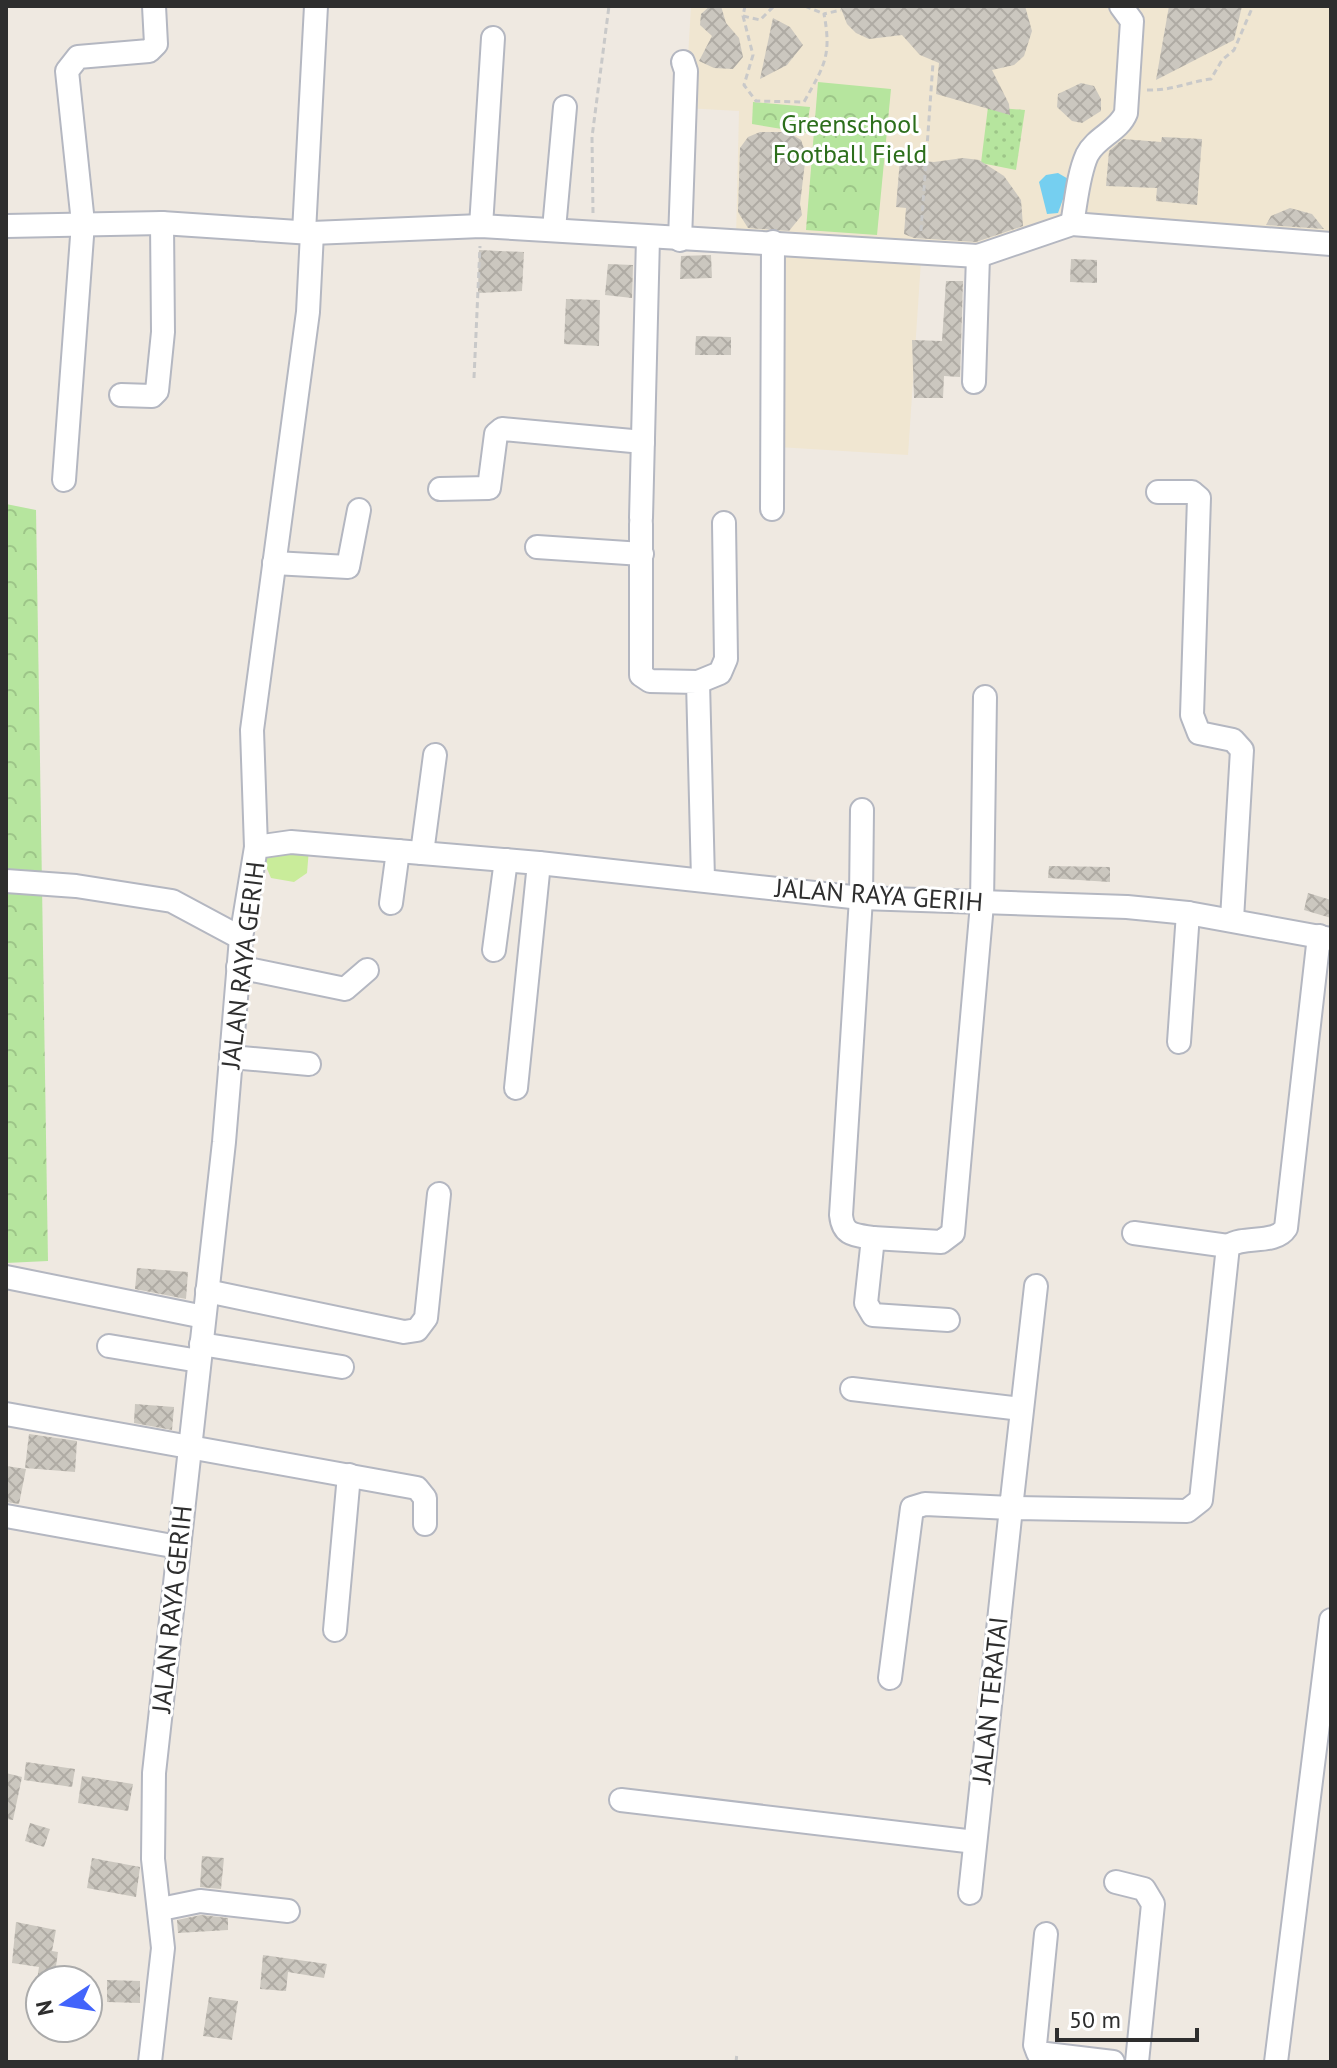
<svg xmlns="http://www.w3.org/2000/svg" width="1337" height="2068" font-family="'PT Sans',sans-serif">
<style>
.education{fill:#f0e6d1}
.grass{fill:url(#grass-dots)}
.forest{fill:url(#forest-crowns)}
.pitch{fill:#c9ec9a}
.water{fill:#75cff0}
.building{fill:url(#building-cross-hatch)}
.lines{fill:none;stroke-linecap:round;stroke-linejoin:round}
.minor-casing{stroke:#b4b7c1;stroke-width:26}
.path{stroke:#c9c9c9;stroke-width:3;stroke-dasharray:6 4;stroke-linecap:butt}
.minor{stroke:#fff;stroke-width:22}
.labels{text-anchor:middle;stroke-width:6;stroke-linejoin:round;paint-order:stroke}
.park-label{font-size:26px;fill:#2c6e1b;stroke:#fff}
.street-label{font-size:26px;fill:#2e2e2e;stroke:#fff}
</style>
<defs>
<pattern id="grass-dots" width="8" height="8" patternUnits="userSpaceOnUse" patternTransform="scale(2)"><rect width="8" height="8" fill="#b6e59e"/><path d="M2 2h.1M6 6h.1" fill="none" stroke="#9dc588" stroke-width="1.8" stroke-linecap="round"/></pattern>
<pattern id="forest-crowns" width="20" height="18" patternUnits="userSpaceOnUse" patternTransform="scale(2)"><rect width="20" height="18" fill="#b6e59e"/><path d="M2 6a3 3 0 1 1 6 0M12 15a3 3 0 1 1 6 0" fill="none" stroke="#9dc588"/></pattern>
<pattern id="building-cross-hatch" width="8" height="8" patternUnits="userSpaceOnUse" patternTransform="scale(2)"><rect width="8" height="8" fill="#cbc7bf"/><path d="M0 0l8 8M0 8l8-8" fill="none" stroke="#afaba4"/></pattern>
</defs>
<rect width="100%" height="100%" fill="#efe9e1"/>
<!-- education -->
<path class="education" d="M691,6H1331V252L1073,233L921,261L908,455L760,446L761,240L736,238L739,111L685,108Z"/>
<!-- grass -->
<path class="grass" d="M988,107L1025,110L1016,170L981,163Z"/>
<!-- forest -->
<g class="forest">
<path d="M818,82L891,89L877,235L806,230Z"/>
<path d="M753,102L810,107L806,133L752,124Z"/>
<path d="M6,504L36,510L48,1261L6,1263Z"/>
</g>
<!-- pitch -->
<path class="pitch" d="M309,849L307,873L294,882L271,878L262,857Z"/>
<!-- water -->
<path class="water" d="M1058,173L1070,180L1058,213L1047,214L1039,182L1046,175Z"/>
<!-- building -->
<g class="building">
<path d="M710,6H721L726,23L739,38L743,57L733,69L714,68L699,61L712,36L700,25L701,14Z"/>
<path d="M840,6H1025L1032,31L1024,56L1014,65L992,70L1009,104L1010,115L936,94L939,63L920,55L902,35L869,39L856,33L847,24Z"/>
<path d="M1169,6H1242L1234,40L1156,80Z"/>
<path d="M773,18L790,27L803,45L787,65L760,79Z"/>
<path d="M1081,83L1094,86L1101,99V111L1082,123L1072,121L1057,107L1058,94Z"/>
<path d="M760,132H788L801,140L806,154L800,204L802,215L789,231L748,228L738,212L740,148L748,137Z"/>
<path d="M1162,137L1202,139L1197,205L1156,201L1157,188L1106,186L1109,151L1123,139L1161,142Z"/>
<path d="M963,158L979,160L1004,176L1021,200L1023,226L976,242L914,238L904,234L906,208L896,207L900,159L934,162Z"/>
<path d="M1290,208L1312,214L1324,229L1266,225L1271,216Z"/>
<path d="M479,250L524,252L522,291L478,293Z"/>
<path d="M711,255L712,278L680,279L681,256Z"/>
<path d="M1071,259L1097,260V283L1070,282Z"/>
<path d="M608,264L633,265L632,298L605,295Z"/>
<path d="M946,281H963L960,377L944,376L943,398H914L912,340L942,341Z"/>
<path d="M566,299L600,300L599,346L564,344Z"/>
<path d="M696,336L731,337V355H695Z"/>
<path d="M1049,866L1110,867V882L1048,878Z"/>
<path d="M1308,893L1331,900V918L1304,910Z"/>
<path d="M137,1268L188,1272L186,1299L135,1289Z"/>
<path d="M135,1404L174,1407L172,1430L134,1423Z"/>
<path d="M29,1434L77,1441L75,1472L25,1468Z"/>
<path d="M6,1466L26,1469L19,1504L6,1502Z"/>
<path d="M26,1762L75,1769L72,1787L24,1780Z"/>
<path d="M6,1773L22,1777L13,1820L6,1819Z"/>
<path d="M82,1776L133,1784L128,1811L78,1803Z"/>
<path d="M30,1823L50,1829L44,1847L25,1841Z"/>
<path d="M202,1856L224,1858L221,1889L200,1887Z"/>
<path d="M92,1858L140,1867L136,1897L87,1888Z"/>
<path d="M201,1915L228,1918V1930L178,1933L177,1920Z"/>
<path d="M16,1922L56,1930L52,1951L58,1952L54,1980H37L39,1967L12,1963Z"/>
<path d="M263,1955L327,1964L324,1978L288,1972L286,1991L260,1989Z"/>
<path d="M107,1980L140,1981V2003L107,2002Z"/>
<path d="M209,1997L238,2001L232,2040L203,2036Z"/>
</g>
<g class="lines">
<defs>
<g id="minor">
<path d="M1072,224C1076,203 1078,175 1087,155C1096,137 1119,131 1126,113L1132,21L1121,6"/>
<path d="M6,226L162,223L312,233L481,226L978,256L1072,224L1331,244"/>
<path d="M481,226L493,38"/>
<path d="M554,229L565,107"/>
<path d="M304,232L316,6"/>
<path d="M680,240L686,71L683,62"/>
<path d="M974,382L978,256"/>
<path d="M121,395L152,396L157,391L163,332L162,223"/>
<path d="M64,480L83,223L67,71L78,57L149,51L156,44L154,6"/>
<path d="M440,489L489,488L496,434L502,429L643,442"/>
<path d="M1158,492H1192L1199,498L1192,715L1199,733L1233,740L1242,750L1232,919"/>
<path d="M772,509L773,242"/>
<path d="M641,518L648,238"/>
<path d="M641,524V675L650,681L698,682L703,879"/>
<path d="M537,547L642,554"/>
<path d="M274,563L348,567L359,510"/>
<path d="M698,682L720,673L726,659L724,523"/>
<path d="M862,810L861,898L841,1215C843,1236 855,1235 873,1238"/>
<path d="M256,847L252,730L308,312L312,233"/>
<path d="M422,853L435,755"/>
<path d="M6,881L76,886L172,901L241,938"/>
<path d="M391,903L398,851"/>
<path d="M494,950L506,860"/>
<path d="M238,967L345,989L367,970"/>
<path d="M1179,1042L1188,913"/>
<path d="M231,1057L309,1064"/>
<path d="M516,1088L539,863"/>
<path d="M1134,1233L1228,1246"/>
<path d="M6,1277L204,1317"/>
<path d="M207,1291L404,1332L417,1330L426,1318L439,1194"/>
<path d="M948,1320L873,1315L866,1303L873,1238L941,1242L953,1233L982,904L985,697"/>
<path d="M201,1344L342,1367"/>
<path d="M109,1346L199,1361"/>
<path d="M852,1389L1021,1409"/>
<path d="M6,1414L417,1488L425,1498V1524"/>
<path d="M6,1516L178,1547"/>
<path d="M335,1630L349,1475"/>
<path d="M890,1678L912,1508L925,1504L1011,1508L1036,1286"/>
<path d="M621,1800L975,1842"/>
<path d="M1116,1882L1144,1889L1153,1904L1137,2062"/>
<path d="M970,1893L1011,1508L1187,1511L1201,1500L1228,1246C1245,1235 1275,1245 1286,1228L1319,936"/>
<path d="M161,1909L200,1901L288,1911"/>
<path d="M1046,1934L1035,2045L1038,2053L1113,2062"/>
<path d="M150,2062L163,1948L153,1859L154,1773L224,1142L241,938L256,847L291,842L539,863L861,898L1127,907L1188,913L1331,939"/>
<path d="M1276,2062L1331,1620"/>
</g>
</defs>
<!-- minor casing -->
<use href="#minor" class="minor-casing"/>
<!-- path -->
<g class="path">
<path d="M745,6L743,16L753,55L744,85L756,101L804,102C824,66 832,56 824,14L841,10"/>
<path d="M805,6L824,14"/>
<path d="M743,16L760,20L774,6"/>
<path d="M1147,90C1171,91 1188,82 1211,79L1222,60L1234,50L1253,6"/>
<path d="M593,213L592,137L609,6"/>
<path d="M921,231L933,63"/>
<path d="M474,378L480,246"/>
<path d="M736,2062L737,2053"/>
</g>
<!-- minor -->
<use href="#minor" class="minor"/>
</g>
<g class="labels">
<!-- park labels -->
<g class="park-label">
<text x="850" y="133">Greenschool<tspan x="850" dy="30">Football Field</tspan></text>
</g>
<!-- street labels -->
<g class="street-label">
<text transform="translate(879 895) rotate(4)" y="9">JALAN RAYA GERIH</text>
<text transform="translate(243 965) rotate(-83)" y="9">JALAN RAYA GERIH</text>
<text transform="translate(172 1609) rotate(-84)" y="9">JALAN RAYA GERIH</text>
<text transform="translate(990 1700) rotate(-84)" y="9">JALAN TERATAI</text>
</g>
</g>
<!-- border -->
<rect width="1337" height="2068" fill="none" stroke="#2e2e2e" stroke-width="16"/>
<!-- north arrow -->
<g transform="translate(64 2004) rotate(258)"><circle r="38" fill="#ffffff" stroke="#ababab" stroke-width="2"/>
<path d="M0-6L14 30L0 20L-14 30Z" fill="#4264fb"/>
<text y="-12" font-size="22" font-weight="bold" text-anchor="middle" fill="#2e2e2e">N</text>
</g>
<!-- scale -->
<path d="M1057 2028v12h140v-12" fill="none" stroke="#2e2e2e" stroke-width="4"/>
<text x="1069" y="2028" font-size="24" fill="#2e2e2e" stroke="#ffffff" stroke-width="6" paint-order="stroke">50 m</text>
</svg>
